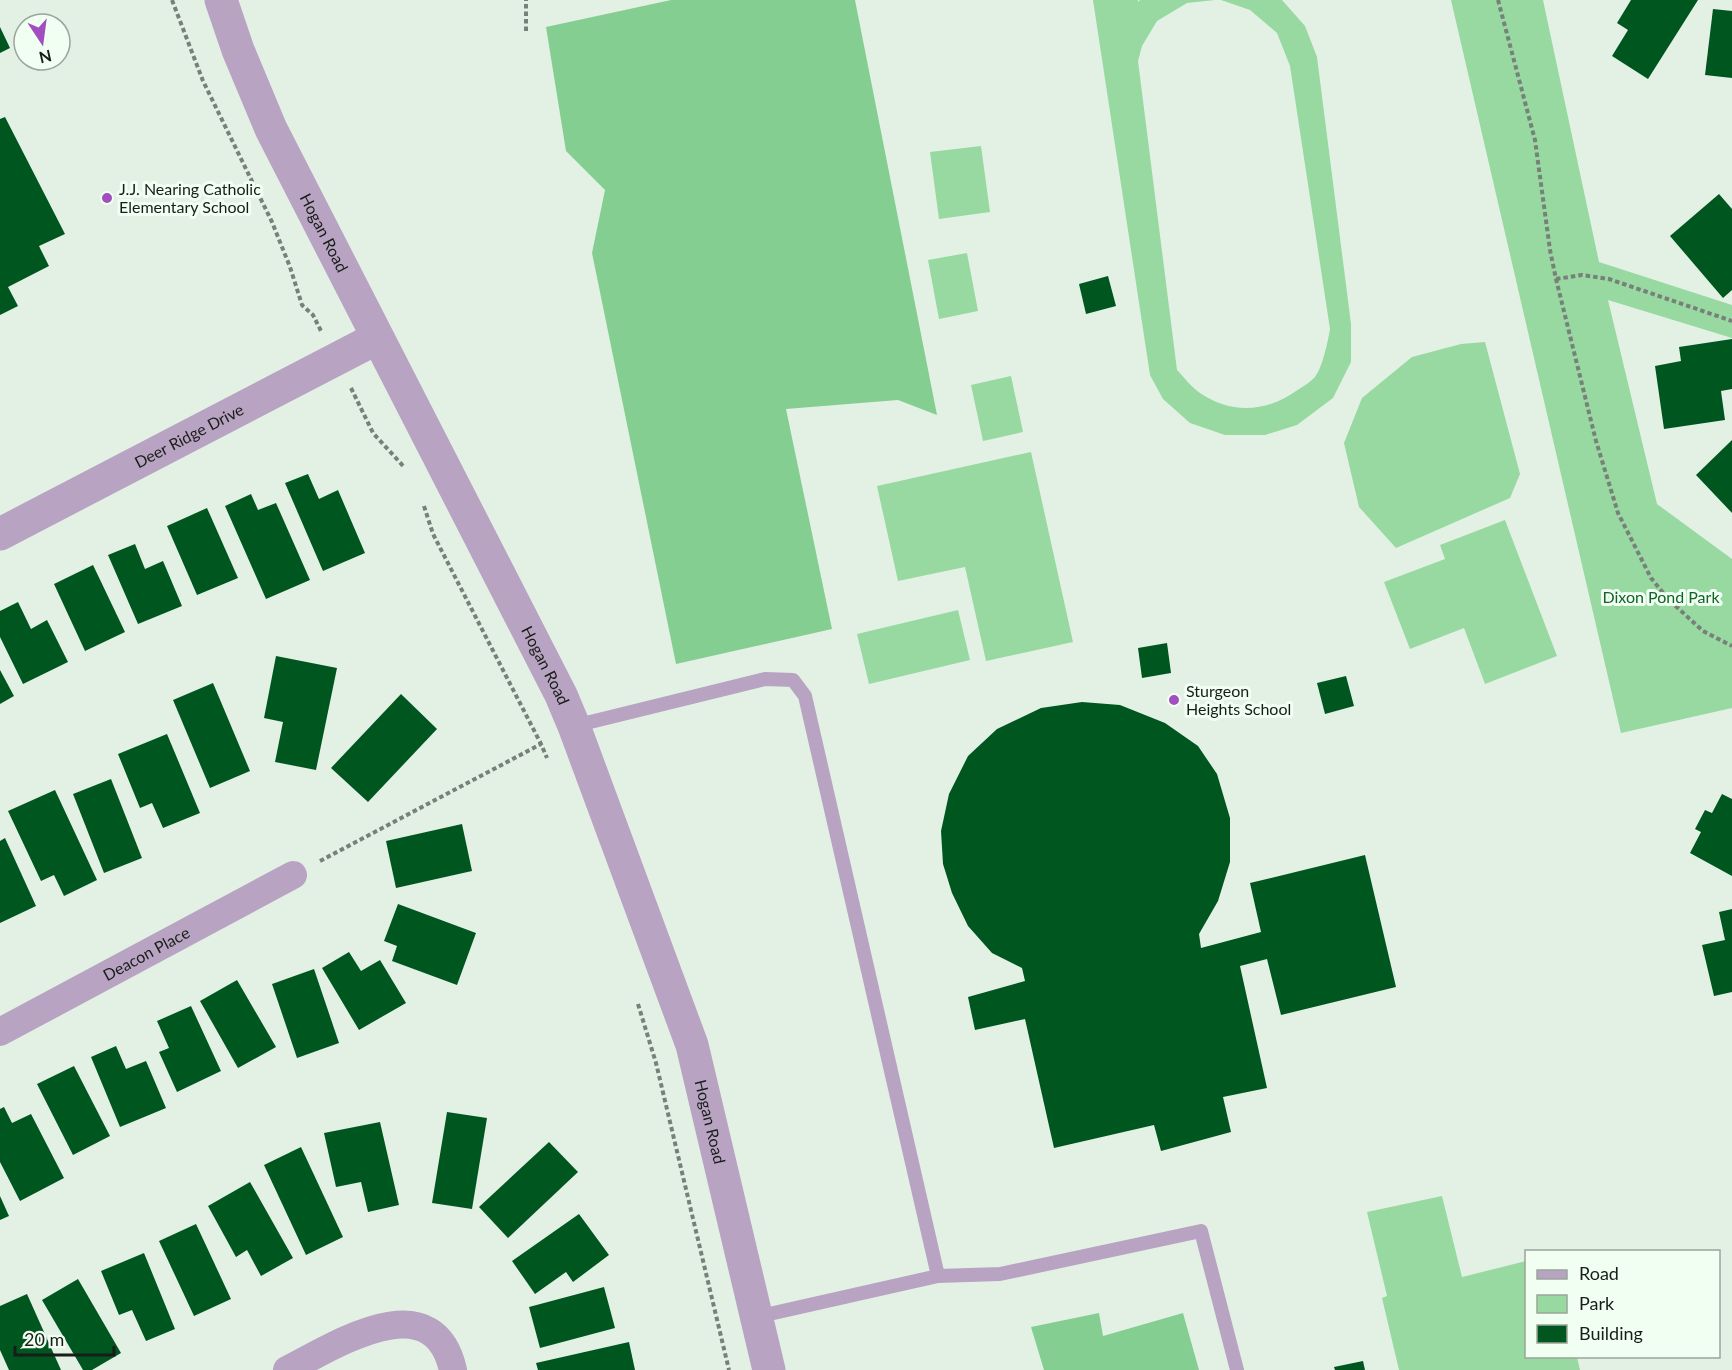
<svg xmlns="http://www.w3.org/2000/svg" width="1732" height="1370" font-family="Lato,sans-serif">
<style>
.green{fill:#97d9a1}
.forest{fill:#85ce91}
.building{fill:#00561f}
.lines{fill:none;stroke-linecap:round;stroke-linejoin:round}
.path{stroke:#778079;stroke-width:4;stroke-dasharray:4.5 3;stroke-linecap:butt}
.service{stroke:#b9a3c2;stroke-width:14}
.minor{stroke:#b9a3c2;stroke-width:28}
.tertiary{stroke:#b9a3c2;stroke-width:33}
.poi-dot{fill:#a14fbe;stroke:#f1fff2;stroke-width:2}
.labels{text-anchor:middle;stroke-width:6;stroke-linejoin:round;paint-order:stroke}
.poi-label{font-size:16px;fill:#181d19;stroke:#f1fff2;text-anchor:start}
.street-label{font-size:16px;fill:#181d19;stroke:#f1fff2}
.park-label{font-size:16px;fill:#12622a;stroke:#f1fff2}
</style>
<rect width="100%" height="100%" fill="#e3f1e5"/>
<!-- green -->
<g class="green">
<path d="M1093,0H1138V2L1140,0H1215L1187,3L1157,21L1142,46L1138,61L1177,370C1184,377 1191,387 1200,393C1232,415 1268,412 1299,389C1304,386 1310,382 1314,378C1322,370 1328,341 1330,329L1290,66L1277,33L1250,10L1221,0H1282L1305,26L1317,57L1351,324V362L1333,398L1297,425L1265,435H1225L1190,423L1163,399L1150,375Z"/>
<path d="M1451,0H1543L1599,262L1732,305V338L1608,300L1657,504L1732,559V708L1621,733Z"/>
<path d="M981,146L990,212L939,219L930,152Z"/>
<path d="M967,253L978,311L939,319L928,260Z"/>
<path d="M1485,342L1520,474L1510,498L1396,548L1359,507L1344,443L1362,398L1412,357L1461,344Z"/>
<path d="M1011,376L1023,432L983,441L971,385Z"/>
<path d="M1031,452L1073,642L986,661L965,567L898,581L877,486Z"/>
<path d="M1505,520L1557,656L1485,684L1464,628L1410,649L1384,582L1445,559L1440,545Z"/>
<path d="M958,610L970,660L869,684L857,634Z"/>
<path d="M1442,1196L1462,1277L1526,1261V1356L1577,1357L1580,1370H1399L1382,1298L1387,1296L1367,1212Z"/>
</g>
<!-- forest -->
<g class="forest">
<path d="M671,0H855L937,415L898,400L786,409L832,629L676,664L592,253L605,190L566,151L546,27Z"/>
<path d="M1099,1313L1103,1336L1183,1313L1199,1370H1044L1031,1327Z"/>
</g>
<!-- building -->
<g class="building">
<path d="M1631,0H1698L1648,79L1612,56L1628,30L1617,23Z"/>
<path d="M1713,9L1732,11V78L1705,75Z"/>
<path d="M0,27L10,48L0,53Z"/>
<path d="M5,117L65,234L39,246L49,266L8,287L18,306L0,315V119Z"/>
<path d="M1719,194L1732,209V290L1723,298L1670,236Z"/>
<path d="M1108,276L1116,306L1086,314L1079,284Z"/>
<path d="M1732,339V389L1721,391L1725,420L1664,429L1655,366L1681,361L1679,347Z"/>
<path d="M1732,440V513L1696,475Z"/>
<path d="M308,474L319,499L338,490L365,553L323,571L285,483Z"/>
<path d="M251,494L258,510L276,503L310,580L266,599L225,506Z"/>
<path d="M207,508L238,578L197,595L167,526Z"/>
<path d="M135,544L145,569L163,561L182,606L138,624L108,555Z"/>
<path d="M93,565L125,632L85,651L54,584Z"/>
<path d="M18,602L31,629L47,620L68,662L23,684L0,637V611Z"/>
<path d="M1167,643L1171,673L1142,678L1138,648Z"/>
<path d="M276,656L337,668L316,770L275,762L283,722L264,718Z"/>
<path d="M0,670L14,696L0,704Z"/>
<path d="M1346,676L1354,706L1325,714L1317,683Z"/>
<path d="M213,683L250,771L210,788L173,700Z"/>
<path d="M401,694L437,729L368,802L331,768Z"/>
<path d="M1082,702L1120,705L1165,723L1198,746L1217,774L1230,818V862L1218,901L1199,934L1201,948L1261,932L1250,883L1365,855L1396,987L1281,1015L1267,959L1240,966L1267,1088L1223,1097L1231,1132L1161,1151L1154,1125L1054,1148L1025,1019L975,1030L968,997L1025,981L1022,968L992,953L968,926L952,893L943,864L941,831L949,794L968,756L997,729L1041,708Z"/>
<path d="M167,734L200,813L163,828L152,803L140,808L118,754Z"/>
<path d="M111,779L142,858L104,873L73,794Z"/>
<path d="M55,790L97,880L64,896L54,875L41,881L8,811Z"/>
<path d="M1722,794L1732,799V876L1690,853L1701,832L1695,829L1705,810L1712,813Z"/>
<path d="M462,824L472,871L396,888L386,841Z"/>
<path d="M5,838L36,906L0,923V841Z"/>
<path d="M398,904L476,933L457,985L392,961L397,946L384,941Z"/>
<path d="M1732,909V992L1714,996L1702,945L1725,940L1719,912Z"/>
<path d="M349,952L361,971L380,960L406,1003L359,1030L322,968Z"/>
<path d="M314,969L339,1043L297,1058L272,984Z"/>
<path d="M237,980L276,1047L238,1068L200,1001Z"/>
<path d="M191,1006L221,1071L177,1092L159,1052L169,1048L157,1021Z"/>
<path d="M116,1046L126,1069L146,1061L166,1108L120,1127L91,1057Z"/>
<path d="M74,1066L110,1136L73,1155L37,1084Z"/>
<path d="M4,1107L12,1123L31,1114L64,1178L20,1201L0,1162V1109Z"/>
<path d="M447,1112L487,1118L472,1209L432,1203Z"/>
<path d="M380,1122L399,1205L368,1212L361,1182L336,1187L324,1133Z"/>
<path d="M549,1142L578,1172L508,1238L479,1207Z"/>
<path d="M301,1147L343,1237L306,1255L264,1165Z"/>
<path d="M250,1182L293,1258L261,1276L247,1250L236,1257L208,1206Z"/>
<path d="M0,1196L9,1216L0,1220Z"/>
<path d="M579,1214L609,1255L573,1282L566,1272L535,1294L512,1261Z"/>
<path d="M196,1224L231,1299L194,1316L159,1241Z"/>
<path d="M144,1253L175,1329L146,1341L132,1310L119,1315L101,1271Z"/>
<path d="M78,1279L121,1353L92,1370H83L42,1300Z"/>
<path d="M604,1287L615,1328L540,1348L529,1307Z"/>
<path d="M27,1294L61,1370H9L0,1350V1306Z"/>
<path d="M629,1342L635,1370H538L536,1363Z"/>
<path d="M1363,1361L1365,1370H1335L1334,1367Z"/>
</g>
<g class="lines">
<!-- path -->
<g class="path">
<path d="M172,0L203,81L272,222L290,267L302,305L313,315L321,331"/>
<path d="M1498,0L1535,140L1550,250L1556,279L1596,441L1618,513L1651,578L1669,600L1703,631L1732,646"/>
<path d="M526,31V0"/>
<path d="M1556,279L1582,275L1609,279L1732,321"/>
<path d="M351,388L373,433L405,468"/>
<path d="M424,506L433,534L541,744L547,758"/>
<path d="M320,861L541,744"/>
<path d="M638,1004L656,1063L729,1370"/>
</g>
<!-- service -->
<g class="service">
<path d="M574,726L765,679L793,680L805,696L938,1276"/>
<path d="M756,1317L938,1276L1000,1274L1201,1231L1237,1370"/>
</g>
<!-- minor -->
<g class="minor">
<path id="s1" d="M0,1032L293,875"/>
<path d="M287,1370C334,1346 433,1281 453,1370"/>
</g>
<!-- tertiary -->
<g class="tertiary">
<path id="s2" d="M221,0L238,50L271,129L561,695L574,726L692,1045L769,1370"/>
<path id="s3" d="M0,534L377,338"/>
</g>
</g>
<!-- markers -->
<g class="poi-dot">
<circle cx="107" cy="198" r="6"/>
<circle cx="1174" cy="700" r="6"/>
</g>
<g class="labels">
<!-- poi labels -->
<g class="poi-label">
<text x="119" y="195">J.J. Nearing Catholic<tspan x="119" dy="18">Elementary School</tspan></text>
<text x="1186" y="697">Sturgeon<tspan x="1186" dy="18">Heights School</tspan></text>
</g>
<!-- street labels -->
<g class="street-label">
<text dy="6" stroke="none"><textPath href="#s2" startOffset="255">Hogan Road</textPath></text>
<text dy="6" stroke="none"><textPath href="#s3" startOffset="213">Deer Ridge Drive</textPath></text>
<text dy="6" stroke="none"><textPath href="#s2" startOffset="741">Hogan Road</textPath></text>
<text dy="6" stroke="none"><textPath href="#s1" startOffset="166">Deacon Place</textPath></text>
<text dy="6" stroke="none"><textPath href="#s2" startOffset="1227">Hogan Road</textPath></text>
</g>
<!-- park labels -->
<g class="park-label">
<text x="1661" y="603">Dixon Pond Park</text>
</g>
</g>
<!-- legend -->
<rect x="1525" y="1250" width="195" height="108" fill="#f1fff2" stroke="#9aa59b" stroke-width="1.5"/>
<rect x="1537" y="1270" width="30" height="9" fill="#b9a3c2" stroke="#9aa59b" stroke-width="1.5"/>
<text x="1579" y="1280" font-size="18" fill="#181d19">Road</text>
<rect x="1537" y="1295" width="30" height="18" fill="#97d9a1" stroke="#9aa59b" stroke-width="1.5"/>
<text x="1579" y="1310" font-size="18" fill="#181d19">Park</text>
<rect x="1537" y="1325" width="30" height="18" fill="#00561f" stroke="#9aa59b" stroke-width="1.5"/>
<text x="1579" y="1340" font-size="18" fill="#181d19">Building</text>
<!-- north arrow -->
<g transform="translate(42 42) rotate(167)"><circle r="28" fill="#f1fff2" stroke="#9aa59b" stroke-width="1.5"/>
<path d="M0-4.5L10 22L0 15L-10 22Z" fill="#a14fbe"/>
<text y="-9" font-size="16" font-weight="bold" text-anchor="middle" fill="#181d19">N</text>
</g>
<!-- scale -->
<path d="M15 1346v9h99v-9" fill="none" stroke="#181d19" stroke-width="3"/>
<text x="24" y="1346" font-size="18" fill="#181d19" stroke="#f1fff2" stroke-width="4.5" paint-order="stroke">20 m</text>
</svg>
